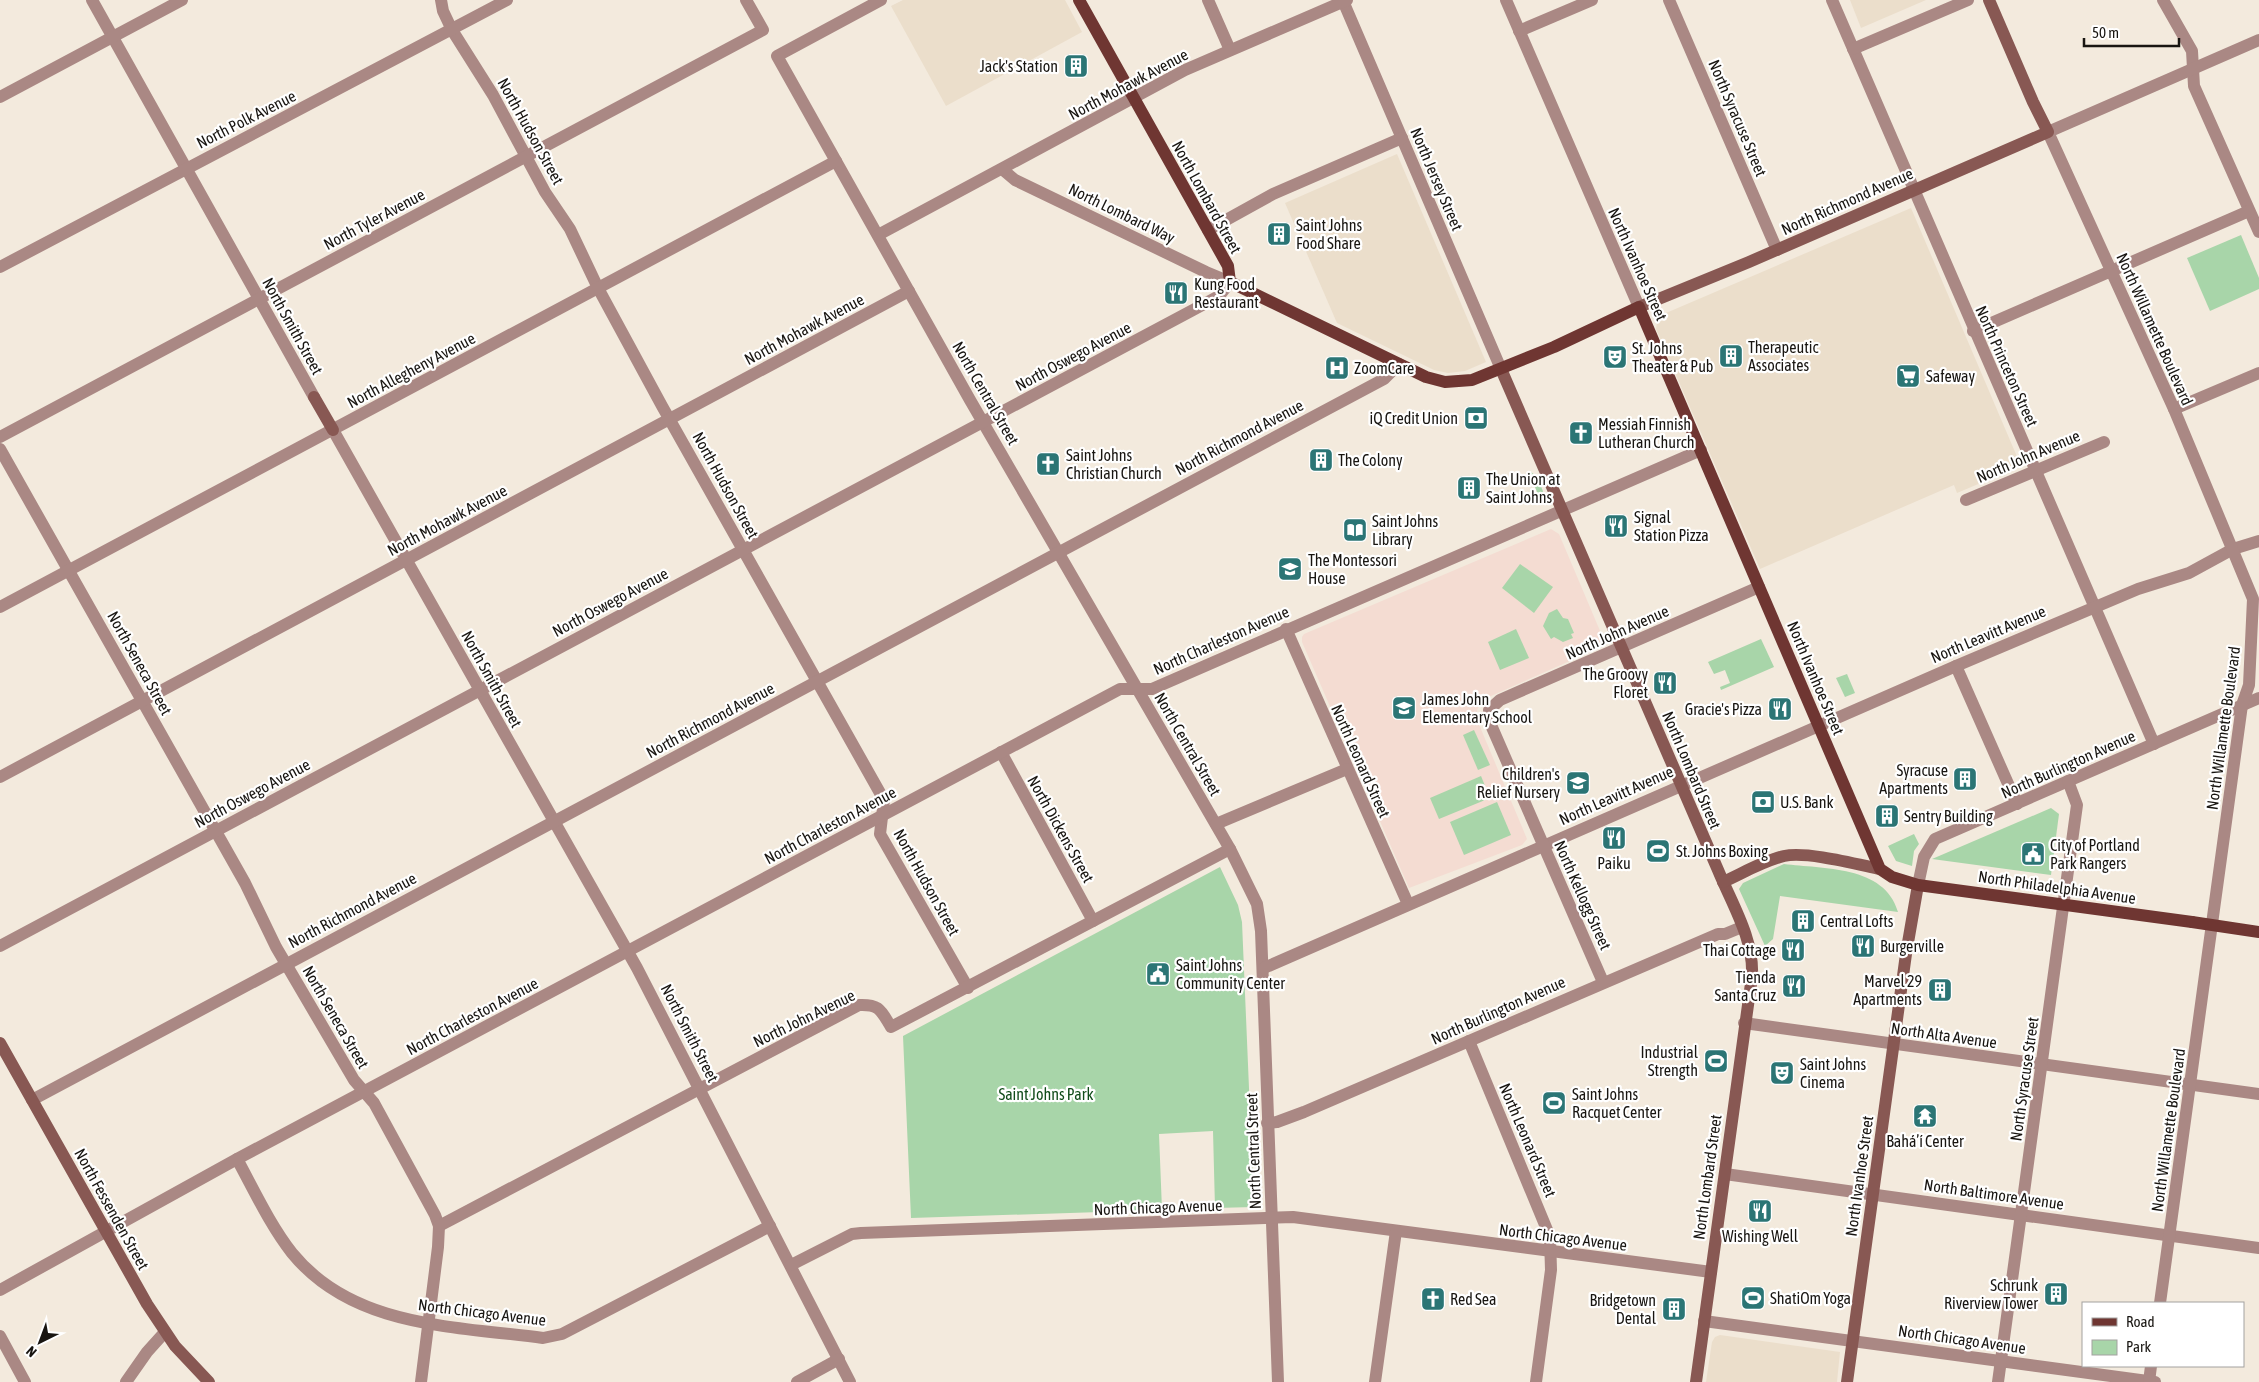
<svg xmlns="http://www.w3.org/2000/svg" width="2259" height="1382" font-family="'Asap Condensed',sans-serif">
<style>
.built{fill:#ebdecb}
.education{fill:#f4dcd2}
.green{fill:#a8d5a9}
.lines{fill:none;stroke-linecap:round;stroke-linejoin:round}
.street{stroke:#aa8884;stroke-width:12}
.secondary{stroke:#885853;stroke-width:12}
.primary{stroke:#6f3632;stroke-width:12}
.primary-bridge{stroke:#6f3632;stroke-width:12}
.labels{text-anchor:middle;stroke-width:4.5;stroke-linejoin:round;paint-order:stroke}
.poi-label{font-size:16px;fill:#181511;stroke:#fff;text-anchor:start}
.street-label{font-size:16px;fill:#181511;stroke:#fff}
.park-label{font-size:16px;fill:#114c1a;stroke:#fff}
</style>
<rect width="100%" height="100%" fill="#f3eadd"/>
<!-- built -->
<g class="built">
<path d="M903,0H1065L1082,32L946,106L891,6Z"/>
<path d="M1850,0H1926L1861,28Z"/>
<path d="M1397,154L1486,362L1465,371L1448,373L1434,370L1337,323L1285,203Z"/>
<path d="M1911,208L2021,466L1957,493L1954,485L1760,569L1656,329L1657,323L1660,318L1666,313Z"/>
<path d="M1720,1335L1840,1352L1837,1382H1706L1712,1342L1715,1337Z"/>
</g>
<!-- education -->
<path class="education" d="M1551,529L1559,534L1606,645L1482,700L1477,710L1478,722L1527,839L1522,845L1409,888L1302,642V637L1304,634Z"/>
<!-- green -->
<g class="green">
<path d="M2241,235L2259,278V289L2210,311L2187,258Z"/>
<path d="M1531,472L1537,477L1545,496L1540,499L1529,473Z"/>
<path d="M1520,564L1553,587L1534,613L1502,588Z"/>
<path d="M1557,609L1563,618L1568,619L1574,633L1571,634L1573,638L1563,642L1554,637L1551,639L1543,626L1549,613Z"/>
<path d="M1516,629L1529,658L1500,670L1488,642Z"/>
<path d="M1761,639L1774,667L1721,690L1720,687L1730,683L1725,670L1714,674L1708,662Z"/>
<path d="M1847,674L1855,693L1845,697L1836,678Z"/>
<path d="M1474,730L1490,765L1478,770L1463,735Z"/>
<path d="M1481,776L1490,798L1439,819L1430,798Z"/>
<path d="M1497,802L1511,835L1464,855L1450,822Z"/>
<path d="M2051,808L2059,814L2051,875L1932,859Z"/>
<path d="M1914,834L1919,844L1914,851L1912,866L1896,861L1888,846Z"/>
<path d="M1784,864C1822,869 1885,865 1898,912L1780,896L1773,939L1765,946L1739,889L1743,883Z"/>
<path d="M1220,867L1238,905L1242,922L1254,1207L1215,1208L1213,1131L1159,1134L1162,1210L911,1218L903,1036Z"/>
</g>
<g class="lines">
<!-- street -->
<g class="street">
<path d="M92,0L314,397"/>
<path d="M441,0L443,11L452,30L493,95L545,192L570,229L598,288L662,406L884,800L880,834L968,988"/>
<path d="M881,0L777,56L970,400L1230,849L1257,904L1261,931L1278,1382"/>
<path d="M1208,0L1230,50"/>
<path d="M1506,0L1639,307"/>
<path d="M1669,0L1777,250"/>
<path d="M1832,0L2154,744"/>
<path d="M2163,0L2192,51L2194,86L2259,232"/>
<path d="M1343,1L1501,369"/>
<path d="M1519,31L1592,0"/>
<path d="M1853,49L1968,0"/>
<path d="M0,97L182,0"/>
<path d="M1208,230L1273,194L1402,138"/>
<path d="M878,235L1185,70L1347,0"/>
<path d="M0,267L507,0"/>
<path d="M1973,331L2249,211"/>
<path d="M2174,409L2259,373"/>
<path d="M333,430L637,968L850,1382"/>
<path d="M0,437L763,30L746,0"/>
<path d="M0,449L245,883L276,947L354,1080L374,1103L435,1215L439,1226L438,1247L421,1382"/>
<path d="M1966,500L2104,442"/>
<path d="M0,607L836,161"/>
<path d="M1286,629L1408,904"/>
<path d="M1956,666L2017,804"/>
<path d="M1001,752L1093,921"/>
<path d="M0,777L909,291"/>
<path d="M1216,824L1347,769"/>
<path d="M1918,885L1924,857L1935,839L2259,698"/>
<path d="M0,946L1193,310L1219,296L1230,282L1206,272L1015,180L1002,169"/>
<path d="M1264,968L1956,666L2138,589L2189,573L2233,549L2259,541"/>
<path d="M1603,982L1491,725L1489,710L1500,700L1759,587"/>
<path d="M1744,1023L2259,1094"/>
<path d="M1469,1041L1550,1237L1551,1270L1536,1382"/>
<path d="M32,1100L1384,379L1399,364"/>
<path d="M1267,1123L1277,1122L1304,1112L1718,934H1725L1742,927"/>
<path d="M237,1159C254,1190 270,1225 292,1253C353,1328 455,1326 543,1338L562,1334L770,1226"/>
<path d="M1725,1174L2259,1248"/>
<path d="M439,1226L859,1005C880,1004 881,1011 891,1027L1230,849"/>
<path d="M791,1265L852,1234L861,1233L1293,1217L1711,1272"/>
<path d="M0,1290L237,1159L1120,689H1152L1701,450"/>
<path d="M2160,1303L2242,705L2249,685L2253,599L2174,409L2048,132L2259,40"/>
<path d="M1704,1321L2155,1382"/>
<path d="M0,1336L25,1382"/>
<path d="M126,1382L147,1352L165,1332"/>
<path d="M797,1382L839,1359"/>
<path d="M1375,1382L1396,1231"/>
<path d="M1998,1382L2077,805L2068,781"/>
<path d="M2149,1382L2151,1366"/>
</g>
<!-- secondary -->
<g class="secondary">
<path d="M1639,307L1749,262L2048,132L2033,102L1989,0"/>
<path d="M1501,369L1718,870C1732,904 1754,939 1752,976L1696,1382"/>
<path d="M314,397L333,430"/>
<path d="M1723,882C1743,873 1763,861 1784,856C1806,851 1856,864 1880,869"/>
<path d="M0,1043L147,1304L175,1346L209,1382"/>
<path d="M1847,1382L1906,954L1918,885"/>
</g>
<!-- primary -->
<path class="primary" d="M1079,0L1228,266L1230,282L1426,377L1445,382L1472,380L1554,347L1639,307L1880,869L1892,877L1918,885L2192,922"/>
<!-- primary-bridge -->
<path class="primary-bridge" d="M2192,922L2259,932"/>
</g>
<!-- icons -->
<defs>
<symbol id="building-square" viewBox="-11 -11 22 22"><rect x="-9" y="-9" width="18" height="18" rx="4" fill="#2b7575" stroke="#fff"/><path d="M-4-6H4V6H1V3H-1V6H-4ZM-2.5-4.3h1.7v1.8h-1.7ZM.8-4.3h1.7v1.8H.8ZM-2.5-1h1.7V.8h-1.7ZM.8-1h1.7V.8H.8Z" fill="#fff"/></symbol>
<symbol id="restaurant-square" viewBox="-11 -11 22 22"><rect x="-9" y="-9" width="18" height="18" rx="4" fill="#2b7575" stroke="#fff"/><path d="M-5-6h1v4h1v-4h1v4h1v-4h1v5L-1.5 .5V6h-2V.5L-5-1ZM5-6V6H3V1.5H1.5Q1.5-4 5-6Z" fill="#fff"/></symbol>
<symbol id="theatre-square" viewBox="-11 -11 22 22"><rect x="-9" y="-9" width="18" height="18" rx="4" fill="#2b7575" stroke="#fff"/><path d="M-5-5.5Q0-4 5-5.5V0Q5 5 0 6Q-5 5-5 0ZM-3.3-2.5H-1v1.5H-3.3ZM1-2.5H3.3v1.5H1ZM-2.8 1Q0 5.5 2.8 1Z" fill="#fff"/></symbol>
<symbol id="hospital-square" viewBox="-11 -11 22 22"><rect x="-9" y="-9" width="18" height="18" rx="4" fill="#2b7575" stroke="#fff"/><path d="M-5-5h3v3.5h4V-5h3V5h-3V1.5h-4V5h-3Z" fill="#fff"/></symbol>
<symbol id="supermarket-square" viewBox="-11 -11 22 22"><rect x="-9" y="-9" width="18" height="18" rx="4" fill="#2b7575" stroke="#fff"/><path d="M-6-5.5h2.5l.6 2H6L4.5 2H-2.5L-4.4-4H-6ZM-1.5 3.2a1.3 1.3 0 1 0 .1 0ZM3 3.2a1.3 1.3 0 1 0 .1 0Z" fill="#fff"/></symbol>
<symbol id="bank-square" viewBox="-11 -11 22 22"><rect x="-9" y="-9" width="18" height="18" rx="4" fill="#2b7575" stroke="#fff"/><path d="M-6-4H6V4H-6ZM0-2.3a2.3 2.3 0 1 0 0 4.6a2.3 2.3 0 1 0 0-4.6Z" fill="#fff"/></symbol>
<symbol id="church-square" viewBox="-11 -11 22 22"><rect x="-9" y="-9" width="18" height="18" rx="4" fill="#2b7575" stroke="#fff"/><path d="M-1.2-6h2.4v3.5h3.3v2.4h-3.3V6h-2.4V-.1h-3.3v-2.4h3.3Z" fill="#fff"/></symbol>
<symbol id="library-square" viewBox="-11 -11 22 22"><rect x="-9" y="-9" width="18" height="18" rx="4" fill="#2b7575" stroke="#fff"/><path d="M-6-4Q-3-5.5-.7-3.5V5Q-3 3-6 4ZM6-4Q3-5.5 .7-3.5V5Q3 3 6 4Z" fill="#fff"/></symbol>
<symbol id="school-square" viewBox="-11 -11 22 22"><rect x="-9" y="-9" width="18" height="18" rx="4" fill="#2b7575" stroke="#fff"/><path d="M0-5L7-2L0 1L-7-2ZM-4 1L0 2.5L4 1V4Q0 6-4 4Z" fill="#fff"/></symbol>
<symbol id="stadium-square" viewBox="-11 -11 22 22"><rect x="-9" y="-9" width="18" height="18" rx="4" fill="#2b7575" stroke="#fff"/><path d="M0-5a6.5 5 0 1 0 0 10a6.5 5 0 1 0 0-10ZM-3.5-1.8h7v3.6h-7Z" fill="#fff"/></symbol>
<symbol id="civic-square" viewBox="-11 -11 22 22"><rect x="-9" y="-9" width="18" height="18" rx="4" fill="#2b7575" stroke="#fff"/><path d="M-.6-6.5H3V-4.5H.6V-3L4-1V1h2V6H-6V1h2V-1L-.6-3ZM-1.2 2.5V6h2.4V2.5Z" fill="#fff"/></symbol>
<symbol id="temple-square" viewBox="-11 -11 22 22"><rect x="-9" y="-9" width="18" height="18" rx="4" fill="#2b7575" stroke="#fff"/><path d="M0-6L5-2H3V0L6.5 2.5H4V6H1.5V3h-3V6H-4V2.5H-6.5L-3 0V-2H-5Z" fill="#fff"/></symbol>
</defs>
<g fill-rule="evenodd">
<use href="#building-square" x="1062" y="52" width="28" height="28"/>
<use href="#building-square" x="1265" y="220" width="28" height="28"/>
<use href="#restaurant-square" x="1162" y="279" width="28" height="28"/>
<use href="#building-square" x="1717" y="342" width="28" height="28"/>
<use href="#theatre-square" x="1601" y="343" width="28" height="28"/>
<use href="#hospital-square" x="1323" y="354" width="28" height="28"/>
<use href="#supermarket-square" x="1894" y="362" width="28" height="28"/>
<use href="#bank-square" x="1462" y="404" width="28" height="28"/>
<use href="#church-square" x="1567" y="419" width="28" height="28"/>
<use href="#building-square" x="1307" y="446" width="28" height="28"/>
<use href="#church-square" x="1034" y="450" width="28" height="28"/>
<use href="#building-square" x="1455" y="474" width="28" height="28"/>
<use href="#restaurant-square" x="1602" y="512" width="28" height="28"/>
<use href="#library-square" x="1341" y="516" width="28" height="28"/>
<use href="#school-square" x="1276" y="555" width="28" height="28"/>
<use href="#restaurant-square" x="1651" y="669" width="28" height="28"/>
<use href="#school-square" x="1390" y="694" width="28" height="28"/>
<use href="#restaurant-square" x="1766" y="695" width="28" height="28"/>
<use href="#building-square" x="1951" y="765" width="28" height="28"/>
<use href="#school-square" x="1564" y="769" width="28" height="28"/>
<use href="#bank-square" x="1749" y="788" width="28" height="28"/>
<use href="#building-square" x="1873" y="802" width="28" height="28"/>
<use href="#restaurant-square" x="1600" y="824" width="28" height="28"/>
<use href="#stadium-square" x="1644" y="837" width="28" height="28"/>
<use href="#civic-square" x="2019" y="840" width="28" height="28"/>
<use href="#building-square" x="1789" y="907" width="28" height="28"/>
<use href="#restaurant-square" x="1849" y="932" width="28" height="28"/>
<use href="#restaurant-square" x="1779" y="936" width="28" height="28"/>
<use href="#civic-square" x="1144" y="960" width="28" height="28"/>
<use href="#restaurant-square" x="1780" y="972" width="28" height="28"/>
<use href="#building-square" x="1926" y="976" width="28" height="28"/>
<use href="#stadium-square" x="1702" y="1047" width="28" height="28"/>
<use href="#theatre-square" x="1768" y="1059" width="28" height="28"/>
<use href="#stadium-square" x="1540" y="1089" width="28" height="28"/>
<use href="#temple-square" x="1911" y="1102" width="28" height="28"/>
<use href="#restaurant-square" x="1746" y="1197" width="28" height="28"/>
<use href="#building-square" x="2042" y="1280" width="28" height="28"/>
<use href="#stadium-square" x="1739" y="1284" width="28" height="28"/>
<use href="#church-square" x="1419" y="1285" width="28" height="28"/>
<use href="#building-square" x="1660" y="1295" width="28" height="28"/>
</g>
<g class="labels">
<!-- poi labels -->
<g class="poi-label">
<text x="1058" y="72" text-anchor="end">Jack's Station</text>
<text x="1296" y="231">Saint Johns<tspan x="1296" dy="18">Food Share</tspan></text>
<text x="1194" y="290">Kung Food<tspan x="1194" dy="18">Restaurant</tspan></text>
<text x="1748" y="353">Therapeutic<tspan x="1748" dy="18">Associates</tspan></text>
<text x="1632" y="354">St. Johns<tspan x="1632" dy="18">Theater &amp; Pub</tspan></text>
<text x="1354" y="374">ZoomCare</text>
<text x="1926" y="382">Safeway</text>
<text x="1458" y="424" text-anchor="end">iQ Credit Union</text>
<text x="1598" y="430">Messiah Finnish<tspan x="1598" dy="18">Lutheran Church</tspan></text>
<text x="1066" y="461">Saint Johns<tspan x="1066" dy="18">Christian Church</tspan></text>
<text x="1338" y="466">The Colony</text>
<text x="1486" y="485">The Union at<tspan x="1486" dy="18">Saint Johns</tspan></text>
<text x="1634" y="523">Signal<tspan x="1634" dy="18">Station Pizza</tspan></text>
<text x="1372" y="527">Saint Johns<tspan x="1372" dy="18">Library</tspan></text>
<text x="1308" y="566">The Montessori<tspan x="1308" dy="18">House</tspan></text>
<text x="1648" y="680" text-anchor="end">The Groovy<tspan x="1648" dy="18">Floret</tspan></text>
<text x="1422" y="705">James John<tspan x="1422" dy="18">Elementary School</tspan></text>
<text x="1762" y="715" text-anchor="end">Gracie's Pizza</text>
<text x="1948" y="776" text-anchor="end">Syracuse<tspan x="1948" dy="18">Apartments</tspan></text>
<text x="1560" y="780" text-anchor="end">Children's<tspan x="1560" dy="18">Relief Nursery</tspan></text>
<text x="1780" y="808">U.S. Bank</text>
<text x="1904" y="822">Sentry Building</text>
<text x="2050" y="851">City of Portland<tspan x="2050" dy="18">Park Rangers</tspan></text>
<text x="1676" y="857">St. Johns Boxing</text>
<text x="1614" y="869" text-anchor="middle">Paiku</text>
<text x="1820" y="927">Central Lofts</text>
<text x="1880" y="952">Burgerville</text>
<text x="1776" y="956" text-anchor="end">Thai Cottage</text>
<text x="1176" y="971">Saint Johns<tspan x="1176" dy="18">Community Center</tspan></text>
<text x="1776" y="983" text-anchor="end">Tienda<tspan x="1776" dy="18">Santa Cruz</tspan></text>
<text x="1922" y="987" text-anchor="end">Marvel 29<tspan x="1922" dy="18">Apartments</tspan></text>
<text x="1698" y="1058" text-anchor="end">Industrial<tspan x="1698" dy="18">Strength</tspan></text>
<text x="1800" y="1070">Saint Johns<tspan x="1800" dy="18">Cinema</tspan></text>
<text x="1572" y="1100">Saint Johns<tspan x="1572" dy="18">Racquet Center</tspan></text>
<text x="1925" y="1147" text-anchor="middle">Bahá’í Center</text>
<text x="1760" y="1242" text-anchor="middle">Wishing Well</text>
<text x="2038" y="1291" text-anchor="end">Schrunk<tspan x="2038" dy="18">Riverview Tower</tspan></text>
<text x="1770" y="1304">ShatiOm Yoga</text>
<text x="1450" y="1305">Red Sea</text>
<text x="1656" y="1306" text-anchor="end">Bridgetown<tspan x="1656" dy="18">Dental</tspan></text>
</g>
<!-- street labels -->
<g class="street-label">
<text transform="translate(1128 84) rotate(-28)" y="6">North Mohawk Avenue</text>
<text transform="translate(1738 118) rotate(67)" y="6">North Syracuse Street</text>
<text transform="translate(246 119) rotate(-27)" y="6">North Polk Avenue</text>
<text transform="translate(531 131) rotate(61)" y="6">North Hudson Street</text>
<text transform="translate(1437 179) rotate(67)" y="6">North Jersey Street</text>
<text transform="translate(1207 197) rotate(61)" y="6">North Lombard Street</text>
<text transform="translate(1847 201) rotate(-24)" y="6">North Richmond Avenue</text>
<text transform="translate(1122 213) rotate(26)" y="6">North Lombard Way</text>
<text transform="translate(374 219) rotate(-28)" y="6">North Tyler Avenue</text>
<text transform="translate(1638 264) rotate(66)" y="6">North Ivanhoe Street</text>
<text transform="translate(293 326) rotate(61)" y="6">North Smith Street</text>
<text transform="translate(804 329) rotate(-28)" y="6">North Mohawk Avenue</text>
<text transform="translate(2155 329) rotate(66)" y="6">North Willamette Boulevard</text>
<text transform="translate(1073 356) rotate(-28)" y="6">North Oswego Avenue</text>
<text transform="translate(2007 366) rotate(66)" y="6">North Princeton Street</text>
<text transform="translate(411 370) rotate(-28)" y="6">North Allegheny Avenue</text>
<text transform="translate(986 393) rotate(60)" y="6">North Central Street</text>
<text transform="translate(1239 437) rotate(-28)" y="6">North Richmond Avenue</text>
<text transform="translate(2028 456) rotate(-23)" y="6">North John Avenue</text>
<text transform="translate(726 485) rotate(61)" y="6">North Hudson Street</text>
<text transform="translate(447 520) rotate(-28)" y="6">North Mohawk Avenue</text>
<text transform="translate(610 602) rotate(-28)" y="6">North Oswego Avenue</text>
<text transform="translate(1617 632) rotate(-24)" y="6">North John Avenue</text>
<text transform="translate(1988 634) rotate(-23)" y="6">North Leavitt Avenue</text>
<text transform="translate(1221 640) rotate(-24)" y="6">North Charleston Avenue</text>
<text transform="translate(140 663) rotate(61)" y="6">North Seneca Street</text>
<text transform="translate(1816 678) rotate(67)" y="6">North Ivanhoe Street</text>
<text transform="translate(492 679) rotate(61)" y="6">North Smith Street</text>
<text transform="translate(710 720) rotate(-28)" y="6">North Richmond Avenue</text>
<text transform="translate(2223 728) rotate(-82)" y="6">North Willamette Boulevard</text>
<text transform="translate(1188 744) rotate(60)" y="6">North Central Street</text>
<text transform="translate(1361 761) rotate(66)" y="6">North Leonard Street</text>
<text transform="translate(2068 764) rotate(-24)" y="6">North Burlington Avenue</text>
<text transform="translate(1692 770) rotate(67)" y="6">North Lombard Street</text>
<text transform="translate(252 793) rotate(-28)" y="6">North Oswego Avenue</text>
<text transform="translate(1616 795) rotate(-24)" y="6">North Leavitt Avenue</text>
<text transform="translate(830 825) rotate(-28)" y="6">North Charleston Avenue</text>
<text transform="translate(1061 829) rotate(61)" y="6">North Dickens Street</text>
<text transform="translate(927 882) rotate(61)" y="6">North Hudson Street</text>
<text transform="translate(2057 887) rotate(8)" y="6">North Philadelphia Avenue</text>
<text transform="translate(1583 895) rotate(66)" y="6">North Kellogg Street</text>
<text transform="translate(352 910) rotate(-28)" y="6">North Richmond Avenue</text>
<text transform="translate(1498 1010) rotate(-24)" y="6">North Burlington Avenue</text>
<text transform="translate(472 1016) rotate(-28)" y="6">North Charleston Avenue</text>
<text transform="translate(336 1017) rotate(60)" y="6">North Seneca Street</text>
<text transform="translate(804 1018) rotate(-26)" y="6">North John Avenue</text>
<text transform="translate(690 1033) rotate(63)" y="6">North Smith Street</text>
<text transform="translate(1944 1035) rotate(8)" y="6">North Alta Avenue</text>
<text transform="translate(2024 1079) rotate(-82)" y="6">North Syracuse Street</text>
<text transform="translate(2168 1130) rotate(-82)" y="6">North Willamette Boulevard</text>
<text transform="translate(1528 1140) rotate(67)" y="6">North Leonard Street</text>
<text transform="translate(1253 1151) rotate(-92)" y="6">North Central Street</text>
<text transform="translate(1859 1176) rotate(-82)" y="6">North Ivanhoe Street</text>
<text transform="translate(1707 1177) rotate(-82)" y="6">North Lombard Street</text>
<text transform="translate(1994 1194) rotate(8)" y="6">North Baltimore Avenue</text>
<text transform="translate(1158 1207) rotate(-2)" y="6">North Chicago Avenue</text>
<text transform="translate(112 1209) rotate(61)" y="6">North Fessenden Street</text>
<text transform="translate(1563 1237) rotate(7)" y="6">North Chicago Avenue</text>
<text transform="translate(482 1312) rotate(7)" y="6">North Chicago Avenue</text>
<text transform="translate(1962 1339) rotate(8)" y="6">North Chicago Avenue</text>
</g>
<!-- park labels -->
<g class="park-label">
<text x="1046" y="1100">Saint Johns Park</text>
</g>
</g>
<!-- legend -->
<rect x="2082" y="1302" width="162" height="65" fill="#ffffff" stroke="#a3a1a0"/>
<rect x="2092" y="1318" width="25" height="8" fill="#6f3632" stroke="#a3a1a0"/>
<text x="2126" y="1327" font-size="15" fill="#181511">Road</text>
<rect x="2092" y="1340" width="25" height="15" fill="#a8d5a9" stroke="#a3a1a0"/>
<text x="2126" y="1352" font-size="15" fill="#181511">Park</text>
<!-- north arrow -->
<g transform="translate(40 1342) rotate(222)" stroke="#ffffff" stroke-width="4" paint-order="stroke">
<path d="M0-4L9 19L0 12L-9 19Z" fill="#181511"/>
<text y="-8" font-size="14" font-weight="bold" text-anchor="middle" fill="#181511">N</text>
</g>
<!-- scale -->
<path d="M2084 38v8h95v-8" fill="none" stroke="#181511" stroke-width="2.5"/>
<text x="2092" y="38" font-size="15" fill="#181511" stroke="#ffffff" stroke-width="4" paint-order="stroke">50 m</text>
</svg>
